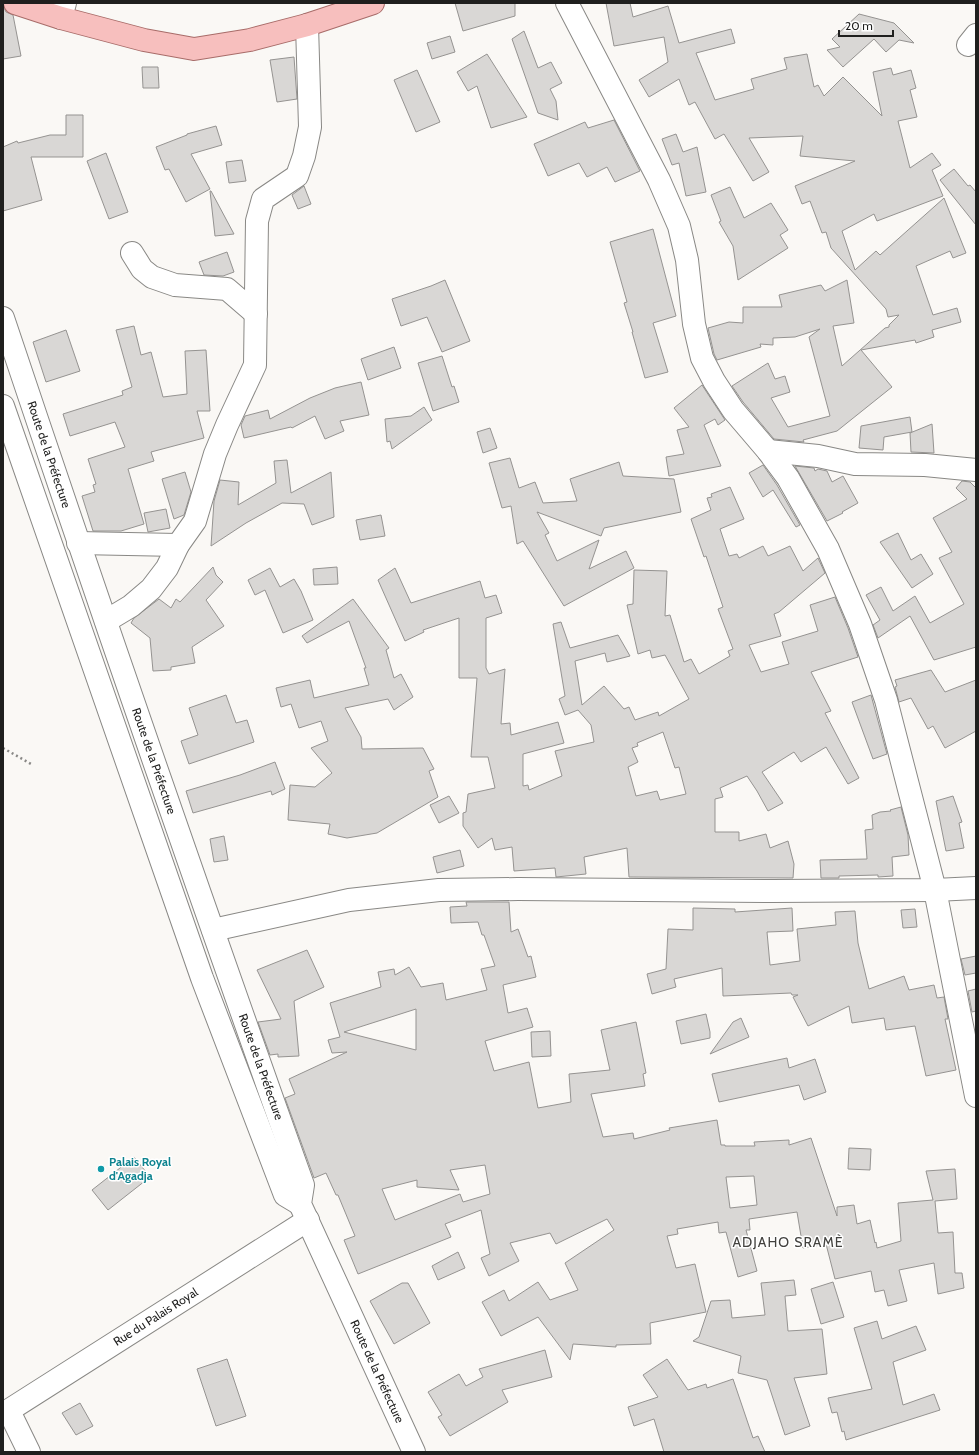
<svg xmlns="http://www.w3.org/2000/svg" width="979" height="1455" font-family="Cabin,sans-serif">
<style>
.building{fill:#d9d7d5;stroke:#959391;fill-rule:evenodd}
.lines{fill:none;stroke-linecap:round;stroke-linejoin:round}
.minor-casing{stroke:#898885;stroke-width:24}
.major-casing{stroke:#a86c69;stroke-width:24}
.path{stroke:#898886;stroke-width:2.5;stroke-dasharray:2 3;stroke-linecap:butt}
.minor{stroke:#fff;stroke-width:22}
.major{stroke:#f7bfbe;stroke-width:22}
.culture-dot{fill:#0f9aa8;stroke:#fff;stroke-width:1.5}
.labels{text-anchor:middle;stroke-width:3;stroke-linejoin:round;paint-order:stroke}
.street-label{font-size:12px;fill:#1f1f1e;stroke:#fff}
.culture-label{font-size:12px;font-weight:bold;fill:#0d838f;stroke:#fff;text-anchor:start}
.quarter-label{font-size:14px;letter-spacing:1px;fill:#43423f;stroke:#fff}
</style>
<rect width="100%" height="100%" fill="#faf8f5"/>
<!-- building -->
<g class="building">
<path d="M455,3H515V16L463,31Z"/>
<path d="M606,3H630L633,17L668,6L679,43L731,29L735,43L696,53L715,100L754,89L751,79L787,69L784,58L807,54L814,87L818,85L824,96L843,77L882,116L873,72L891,68L893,75L911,70L916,88L910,90L917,117L898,121L910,168L932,153L941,165L932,170L943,196L877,221L874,214L842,231L855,270L876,251L880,255L944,198L966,253L953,258L950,251L916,266L933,315L957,308L961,322L932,330L934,337L916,343L915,340L861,350L892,387L837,431L803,440L804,442L774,439L743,402L732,386L768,363L775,379L785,376L790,392L771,398L788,427L830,416L809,337L820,329L795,337L773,338V345L760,344L761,347L717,360L714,354L708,328L729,322L743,323V307H782L779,295L821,285L825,291L847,280L854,323L833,326L842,366L885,328L889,327V325L899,315L888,317L886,309L831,248L826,232L822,233L810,201L802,204L795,186L855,161L800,156L803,136L749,138L769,172L753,181L724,134L715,139L695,102L689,105L679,79L649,97L639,80L668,62L664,37L614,46Z"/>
<path d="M3,6L6,12L13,15L21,56L3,59Z"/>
<path d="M859,14L894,23L914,43L899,40L886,52L874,39L843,67L827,50L840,47L832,39Z"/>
<path d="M524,31L538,68L551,62L562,83L550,89L556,101L558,120L538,113L512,39Z"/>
<path d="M450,36L455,52L432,59L427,43Z"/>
<path d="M487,54L527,117L491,128L477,86L468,91L457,72Z"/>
<path d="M294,57L297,99L277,102L270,60Z"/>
<path d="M142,67H158L159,88H143Z"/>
<path d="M417,70L440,122L416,132L394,80Z"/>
<path d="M66,115H83V157H31L42,200L3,211V147L17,141L18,143L50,135H66Z"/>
<path d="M614,120L640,171L615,182L607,167L587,177L579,163L548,176L534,144L585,122L588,128Z"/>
<path d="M216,126L222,145L191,154L210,189L186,202L169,169L165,170L156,147L187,135V134Z"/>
<path d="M676,134L683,152L697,147L706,192L686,196L679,163L672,165L662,139Z"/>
<path d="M106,153L128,212L109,219L87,161Z"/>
<path d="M242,160L246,181L229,183L226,162Z"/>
<path d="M954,169L968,186L970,185L976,192V225L940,180Z"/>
<path d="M304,186L311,204L298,209L292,195Z"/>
<path d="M730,187L744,218L771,203L788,230L780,235L788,248L738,280L733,246L719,222L721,221L711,195Z"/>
<path d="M210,191H211L234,234L215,236Z"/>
<path d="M653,229L676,316L653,323L668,372L645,378L632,332H633L624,303L627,302L610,242Z"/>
<path d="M227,252L234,272L223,276L204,275L199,262Z"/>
<path d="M445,280L470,341L442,352L427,317L401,326L392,299L431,286Z"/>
<path d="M134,326L141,355L151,352L163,397L187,394L185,351L206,350L210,411H197L204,438L151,452L154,461L128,469L144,524L121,531H93L82,496L95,492L93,485L96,484L88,459L125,447L115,422L70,436L63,414L123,395L122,391L132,387L116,330Z"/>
<path d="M66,330L80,371L46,382L33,342Z"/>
<path d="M394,347L401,368L368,380L361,359Z"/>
<path d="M442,356L452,387L454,386L459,402L433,411L418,363Z"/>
<path d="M361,382L369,415L340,421L344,431L325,439L315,416L292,428L291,427L244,438L241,425L245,416L268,410L270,419L310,398L335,388Z"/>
<path d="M702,385L725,420L718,425L715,419L704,425L721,466L669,476L666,457L684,454L677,430L689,427L674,408Z"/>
<path d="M424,407L432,420L392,449L390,441L387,442L385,419L411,416Z"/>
<path d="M910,417L912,432L884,437L883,450L859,448L861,426Z"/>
<path d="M932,424L934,453L911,452L910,433Z"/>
<path d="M490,428L497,448L483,453L477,432Z"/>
<path d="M510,458L519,488L535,482L543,503L577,501L570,479L619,462L623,476L674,479L681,512L604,528L601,536L537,512L549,533L545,535L557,561L599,540L589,569L626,551L634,568L564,606L523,541L517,544L511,506L502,508L489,463Z"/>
<path d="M287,460L291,493L331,472L334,517L312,525L304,504L282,503L246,523L211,546L214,501L220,480L239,482L238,505L276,483L274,461Z"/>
<path d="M763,465L777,485L800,525L796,527L773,490L763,497L749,473Z"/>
<path d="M795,466L814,468L815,471L818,469L827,471L832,482L843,476L858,503L842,512L843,513L827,521Z"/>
<path d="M185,472L191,492L184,515L174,519L162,479Z"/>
<path d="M962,481L970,482L976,488V647L934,660L910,616L878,638L873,625L880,620L866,595L881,587L893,611L915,596L930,623L964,604L939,558L952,552L933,518L967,499L956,488Z"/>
<path d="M730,487L744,519L720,529L729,556L737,554L739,558L763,546L768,556L790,546L803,571L818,558L825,573L779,612L774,614L781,636L749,645L761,672L789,664L782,642L818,631L810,605L835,597L848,628L858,657L811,672L831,711L825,713L859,778L848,784L826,747L801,762L794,752L762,772L783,803L768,811L757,791L747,776L720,788L723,797L715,799V832H739V841L766,834L770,848L788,841L794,864L793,878L629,877L627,848L584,857L586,874L556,877L555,868L514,871L512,847L495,850L492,838L478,848L463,826V813L466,812L468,794L495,788L488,757H471L477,678H459V618L423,630L424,632L405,641L378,580L395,568L411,603L480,581L485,598L496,595L502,613L486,618V668L489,674L505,669L501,724L510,723L511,735L558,722L564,743L523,754V786L528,785L529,790L562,776L555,751L594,742L591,725L578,710L565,715L559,699L565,696L553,624L561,622L570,648L618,635L630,656L607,662L605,653L575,661L582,705L604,686L624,709L629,707L635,720L658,712L659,716L689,699L665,655L652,658L650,650L638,654L627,605L633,604L634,570L667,571L665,616L670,615L684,662L691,659L699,674L730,656L728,651L733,649L718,609L723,607L706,556L704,557L691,519L711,510L707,498L712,497L711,494ZM663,732L675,768L679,767L686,794L660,800L657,791L636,796L628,767L638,762L632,748L638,746L637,743Z"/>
<path d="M166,509L170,528L148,532L144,513Z"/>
<path d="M381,515L385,536L360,540L356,520Z"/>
<path d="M898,533L911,560L921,554L933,574L912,588L880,542Z"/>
<path d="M213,567L216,575L223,582L206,600L224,626L192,647L195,663L171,667V670L153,671L150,638L131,623L134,618L159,599L171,608L176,599L180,602Z"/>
<path d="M337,567L338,584L314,585L313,569Z"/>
<path d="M270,568L280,587L294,579L301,591L313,620L283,633L265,590L255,595L248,580Z"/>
<path d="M353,599L389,648L386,650L394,678L401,674L413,697L394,710L388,699L345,708L361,737L362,749L423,748L434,769L429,771L438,797L377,833L347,838L328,834L330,824L288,820L290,785L315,787L332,773L311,748L328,741L321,721L299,728L291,704L281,707L276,688L310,680L314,698L369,685L364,668H366L349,621L307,643L302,636Z"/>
<path d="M931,670L945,692L976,680V731L945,748L933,726L928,729L911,698L899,702L895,687L897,686L895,680Z"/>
<path d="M226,695L236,723L247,720L254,742L189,764L181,741L198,735L189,708Z"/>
<path d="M871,695L887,754L873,759L852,702Z"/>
<path d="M275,762L285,789L272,795L271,791L193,813L186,791L240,775Z"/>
<path d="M449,796L459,813L439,823L430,805Z"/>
<path d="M953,796L962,822L959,823L964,848L946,851L936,801Z"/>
<path d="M901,807L908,835L909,855L892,857L893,876L878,877V875L839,876V878H821L820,860L867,859L865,830L873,829L872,815L880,812L891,811L890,810Z"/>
<path d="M224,836L228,860L214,862L210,839Z"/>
<path d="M460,850L464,866L437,873L433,857Z"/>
<path d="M466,902H509L511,932L518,929L528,957L531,956L536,977L503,985L508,1013L527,1008L533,1027L485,1041L494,1071L529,1062L538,1108L571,1102L569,1074L610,1070L601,1030L636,1022L646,1073L643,1074L645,1086L591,1094L603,1137L633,1133L634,1139L670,1130L669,1128L717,1120L721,1145H725V1146H755L754,1142L789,1140V1145L811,1138L837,1216V1207L854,1205L857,1224L870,1220L875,1243L876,1242L877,1248L901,1241L898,1203L933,1200L926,1171L955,1169L957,1199L935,1201L938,1233L953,1232L955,1273H962L964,1288L938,1294L934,1263L899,1270L907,1301L888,1306L884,1290L875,1292L871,1271L835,1279L826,1244L803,1248L797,1212L749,1219L750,1230H746L757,1271L738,1277L726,1232L719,1233L718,1222L677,1229L678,1234L667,1236L676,1268L695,1264L706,1312L650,1323L651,1344L616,1345V1347L573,1344L570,1360L538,1317L501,1336L482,1302L504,1290L509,1301L538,1282L550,1300L578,1290L565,1263L614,1230L607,1219L556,1244L550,1233L510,1243L519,1261L489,1276L481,1258L490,1254L481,1210L445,1224L451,1237L358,1274L344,1240L355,1236L338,1195H336L326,1173L314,1178L285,1098L295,1094L289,1079L347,1052L332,1053L328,1040L340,1037L330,1003L381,987L378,972L394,969L395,975L409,967L421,987L443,983L446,1000L487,990L481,969L495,966L484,935H482L478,922L451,923L450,907L467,906ZM416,1009V1050L344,1032ZM485,1165L490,1194L463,1202L460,1194L395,1220L382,1189L417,1180V1187L459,1190L450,1170ZM754,1176L757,1205L730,1208L726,1177Z"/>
<path d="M693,908L735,909V912L792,908L793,931L767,932L770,965L800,961L797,929L836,925L835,912L855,911L858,943L869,989L904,976L909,990L934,985L937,998L944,997L948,1019H945L956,1070L926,1076L915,1026L886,1030L884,1018L852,1023L849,1006L808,1026L793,997L798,995H792L791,993L723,996L722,968L674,979L676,987L652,994L647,974L666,969L668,929L693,930Z"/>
<path d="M915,909L917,927L903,928L901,910Z"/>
<path d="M307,950L324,987L294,1001L299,1056L278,1057V1054L270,1055L258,1022L281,1019L257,970Z"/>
<path d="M976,956V973L965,975L961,959Z"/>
<path d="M976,989V1011L972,1012L968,991Z"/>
<path d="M706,1014L710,1032V1038L681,1044L676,1021Z"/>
<path d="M741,1018L749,1037L710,1054L733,1022Z"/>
<path d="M550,1031L551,1056L532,1057L531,1032Z"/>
<path d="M787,1058L789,1068L815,1059L826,1092L804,1100L799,1085L719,1102L712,1074Z"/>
<path d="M849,1148L871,1149L870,1170L848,1169Z"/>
<path d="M134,1157L150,1177L108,1210L92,1190Z"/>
<path d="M458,1252L465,1268L438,1280L432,1266Z"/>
<path d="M794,1280L796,1295L785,1296L788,1331L822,1329L827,1374L794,1378L810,1426L785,1435L767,1380L738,1373L741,1356L693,1341L699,1337L711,1301L730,1300L732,1318L765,1315L761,1283Z"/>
<path d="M833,1282L844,1317L821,1324L811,1289Z"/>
<path d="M402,1283H408L430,1323L394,1344L370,1301Z"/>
<path d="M877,1321L882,1339L916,1326L926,1350L893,1362L903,1405L934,1394L940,1410L846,1440L844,1431L842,1432L837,1412L832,1413L828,1398L872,1389L854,1328Z"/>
<path d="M545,1350L552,1377L502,1390L508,1402L450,1436L438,1417L442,1415L428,1392L459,1374L466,1386L483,1377L479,1369Z"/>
<path d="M227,1359L246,1416L216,1426L197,1369Z"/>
<path d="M667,1359L688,1390L706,1384L707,1388L733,1379L753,1438L758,1436L765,1452H664L654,1419L634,1426L628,1407L658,1397L643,1375Z"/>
<path d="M80,1403L93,1426L76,1435L62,1413Z"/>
</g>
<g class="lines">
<defs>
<g id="minor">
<path d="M567,3L659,180L679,226L687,260L694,324L702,358L714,381L733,410L768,451L788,478L828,549L860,624L886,700L935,890L976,1096"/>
<path d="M61,18L65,3"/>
<path d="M968,45L976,35"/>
<path d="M132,253L142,269L152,277L175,285L227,289L256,314"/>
<path id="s1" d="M3,318C100,608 200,897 303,1185L300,1204L414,1452"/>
<path d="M3,406L202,978L285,1195L300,1204"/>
<path d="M768,451L818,456L855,464L925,465L976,470"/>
<path d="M78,543L178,545"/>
<path d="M106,621L131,606L151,589L167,568L178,545L195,521L215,454L227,425L255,365L257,221L263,199L297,176L304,156L310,127L307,25"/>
<path d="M213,930L349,900L439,890L518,889L773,891L935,890L976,888"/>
<path d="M9,1411L29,1452"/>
<path id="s2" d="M3,1414L308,1220"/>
</g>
<path id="major" d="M15,3L61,18L144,40L194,49L250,40L307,25L373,3"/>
</defs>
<!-- minor casing -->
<use href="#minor" class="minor-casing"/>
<!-- major casing -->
<use href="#major" class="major-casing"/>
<!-- path -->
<path class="path" d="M3,748L31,764"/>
<!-- minor -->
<use href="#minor" class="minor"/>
<!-- major -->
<use href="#major" class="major"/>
</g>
<!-- markers -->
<circle class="culture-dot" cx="101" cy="1169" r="4"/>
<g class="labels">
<!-- street labels -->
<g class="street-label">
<text dy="4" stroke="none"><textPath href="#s1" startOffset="144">Route de la Préfecture</textPath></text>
<text dy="4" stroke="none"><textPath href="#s1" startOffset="468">Route de la Préfecture</textPath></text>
<text dy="4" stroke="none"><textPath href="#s1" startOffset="792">Route de la Préfecture</textPath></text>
<text dy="4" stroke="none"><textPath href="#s2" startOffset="181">Rue du Palais Royal</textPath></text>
<text dy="4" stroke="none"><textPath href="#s1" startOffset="1121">Route de la Préfecture</textPath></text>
</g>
<!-- culture labels -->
<g class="culture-label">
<text x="109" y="1166">Palais Royal<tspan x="109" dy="14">d'Agadja</tspan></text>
</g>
<!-- quarter labels -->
<g class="quarter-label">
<text x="788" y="1247">ADJAHO SRAMÈ</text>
</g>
</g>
<!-- border -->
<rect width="979" height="1455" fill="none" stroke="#1f1f1e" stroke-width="8"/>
<!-- scale -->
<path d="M839 30v6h54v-6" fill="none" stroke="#1f1f1e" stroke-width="2"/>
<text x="845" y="30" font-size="12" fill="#1f1f1e" stroke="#ffffff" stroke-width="3" paint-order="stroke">20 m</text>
</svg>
